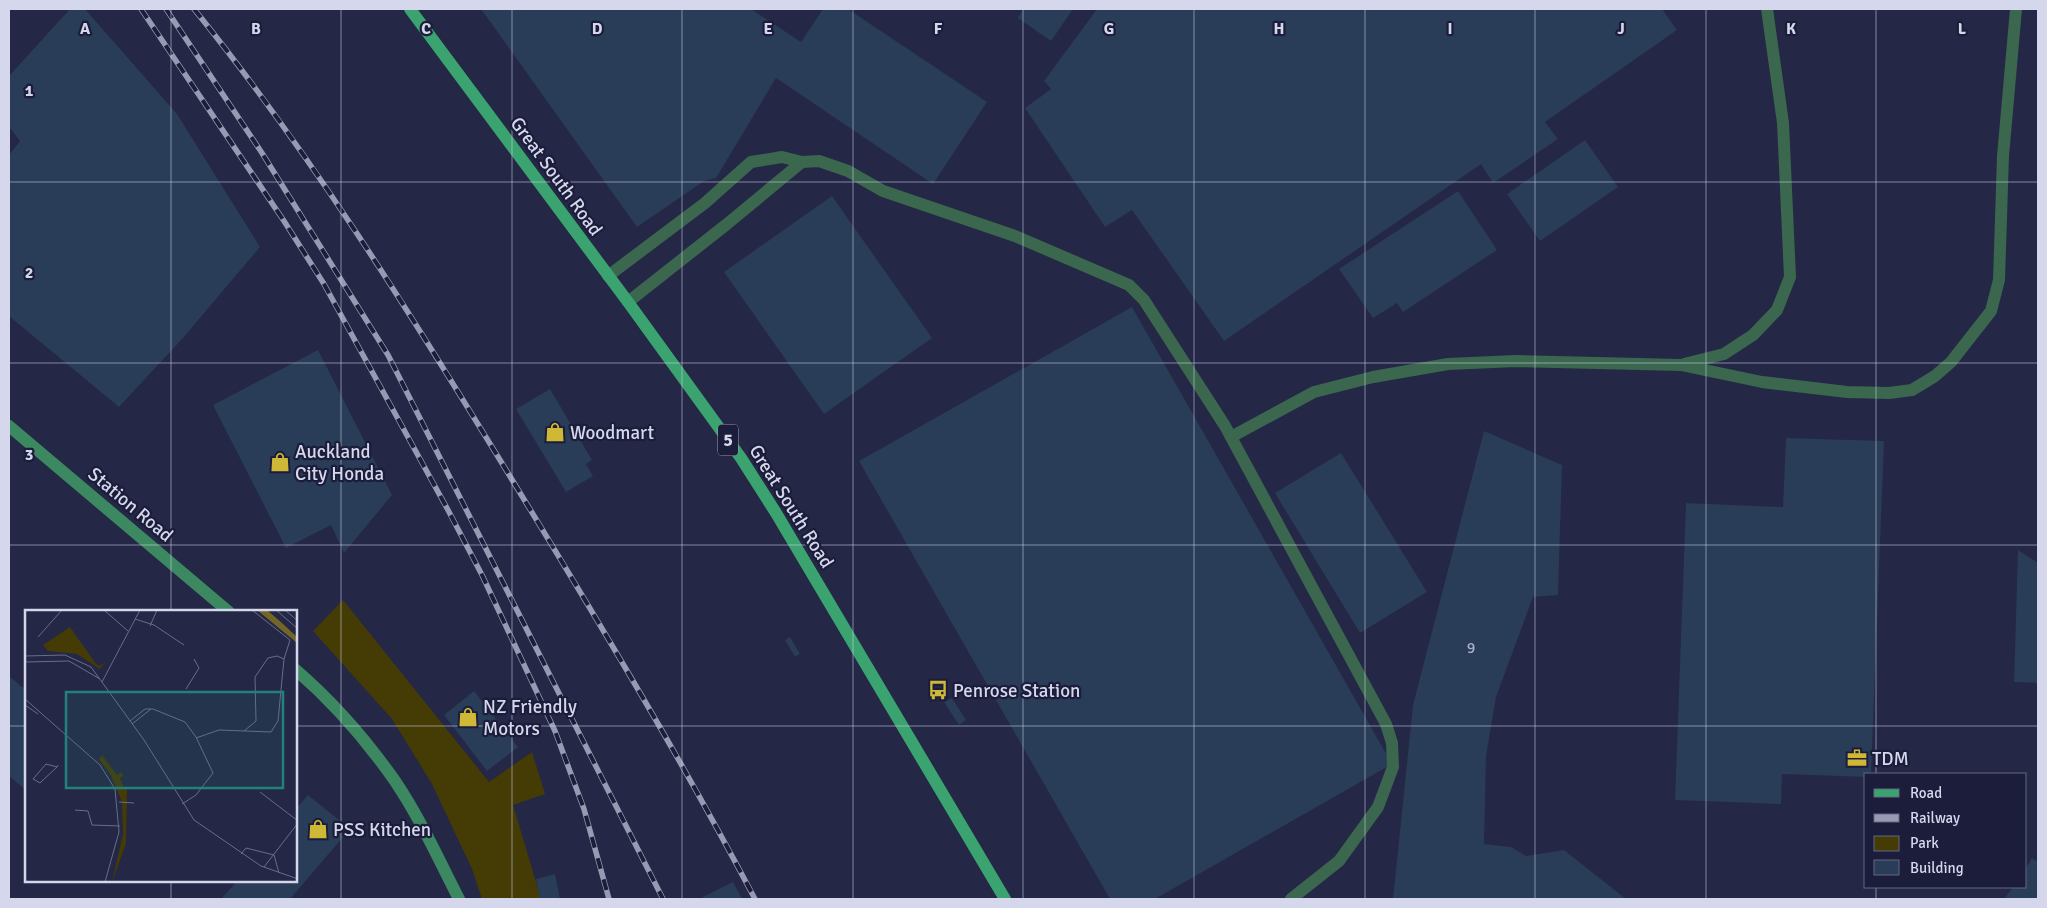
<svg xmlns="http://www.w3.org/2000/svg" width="2047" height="908" font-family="Signika,sans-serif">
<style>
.green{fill:#453b05}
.building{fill:#293c58}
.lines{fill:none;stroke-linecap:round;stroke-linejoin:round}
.lane{stroke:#3a674e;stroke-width:12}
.secondary{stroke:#3c8961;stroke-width:12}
.primary{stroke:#3ba36f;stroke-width:12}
.rail-casing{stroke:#979ab2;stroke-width:5.5}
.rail{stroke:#1b1d3a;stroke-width:4;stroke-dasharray:11;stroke-linecap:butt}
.grid{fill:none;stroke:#d5d8ec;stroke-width:1;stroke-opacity:0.55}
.labels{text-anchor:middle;stroke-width:4.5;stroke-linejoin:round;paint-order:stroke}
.number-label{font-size:16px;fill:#aab1c7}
.shield{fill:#1b1d3a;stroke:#9da0b7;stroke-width:1}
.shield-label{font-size:18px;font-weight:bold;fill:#d5d8ec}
.street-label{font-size:19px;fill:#d5d8ec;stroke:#1b1d3a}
.poi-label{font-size:19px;fill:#d5d8ec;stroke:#1b1d3a;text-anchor:start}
.inset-road{fill:none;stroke:#6b6e88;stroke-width:1}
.view{fill:#23807b;fill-opacity:0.15;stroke:#23807b;stroke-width:2.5}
.inset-edge{fill:none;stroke:#d5d8ec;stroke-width:2.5}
.grid-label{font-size:16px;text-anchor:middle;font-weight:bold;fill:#d5d8ec;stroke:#1b1d3a;stroke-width:4.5;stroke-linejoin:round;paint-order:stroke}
</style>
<rect width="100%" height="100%" fill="#242745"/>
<!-- green -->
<path class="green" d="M343,600L489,782L532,752L545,794L513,805L541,899H482L472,869L432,784L392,719L313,631Z"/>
<!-- building -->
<g class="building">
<path d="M70,9H85L177,114L260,247L183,338L119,407L9,316V155L20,141L9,127V76Z"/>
<path d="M481,9H751L801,42L823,9H848L987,102L933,184L776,78L716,178L704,181L637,227Z"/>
<path d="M1023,9H1073L1051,41L1018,18Z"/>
<path d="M1097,9H1662L1677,30L1545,122L1558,139L1493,183L1481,164L1224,341L1132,210L1105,227L1025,108L1051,89L1044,81Z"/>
<path d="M1585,140L1618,187L1540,241L1507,194Z"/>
<path d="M1458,191L1497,250L1403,312L1397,303L1373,318L1339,269Z"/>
<path d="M832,196L932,338L824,414L724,272Z"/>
<path d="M1132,307L1392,764L1155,899H1110L859,461Z"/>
<path d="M318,350L392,495L344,553L331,525L286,548L213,405Z"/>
<path d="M550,389L592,460L586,464L593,476L566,492L516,409Z"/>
<path d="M1484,431L1562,465L1558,595L1533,597L1496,697L1486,756L1484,844L1511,847L1526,856L1564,850L1626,899H1393L1413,705Z"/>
<path d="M1786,438L1884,441L1871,774H1866V777L1782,774L1781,804L1675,800L1686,503L1783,507Z"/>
<path d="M1341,453L1427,592L1360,633L1275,493Z"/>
<path d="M2018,550L2038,563V683L2014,682Z"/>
<path d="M790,637L800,654L795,657L785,640Z"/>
<path d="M9,676L22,687H26V790L9,776Z"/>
<path d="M474,691L518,747L487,771L444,715Z"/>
<path d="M952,698L966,720L959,725L944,702Z"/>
<path d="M308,795L350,829L290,899H221L236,882H296V809Z"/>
<path d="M2032,858L2038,862V899H2004L2013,887H2026V868Z"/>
<path d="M555,874L560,899H540L536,879Z"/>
<path d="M733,882L742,899H699Z"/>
</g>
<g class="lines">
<!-- lane -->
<g class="lane">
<path d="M608,276L705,203L751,162L782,157L802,162L819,161L848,171L883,191L1015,236L1129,285L1144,300L1225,426L1386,724L1392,743L1393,767L1378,807L1339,861L1291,899"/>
<path d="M628,302L727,224L802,162"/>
<path d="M1684,364L1724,354L1753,335L1777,310L1790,277L1783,123L1767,9"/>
<path d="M1231,437L1314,392L1373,377L1448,364L1516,361L1681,365L1762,382L1847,392L1889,393L1912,390L1935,376L1951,362L1991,311L1999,280L2003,156L2016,9"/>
</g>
<!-- secondary -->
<g class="secondary">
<path d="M9,426L229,612"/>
<path d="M296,670C333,702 367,741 395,781C420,818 439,860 459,899"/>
</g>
<!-- primary -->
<path class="primary" d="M410,9L628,302L741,458L776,513L1005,899"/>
<defs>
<g id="rail">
<path d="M141,9L284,221L324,284L448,510L482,575L555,731L584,809L609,899"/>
<path d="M166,9L262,153L388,355L663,899"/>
<path d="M194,9C308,150 405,305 500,460C588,604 676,749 755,899"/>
</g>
</defs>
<!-- rail casing -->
<use href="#rail" class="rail-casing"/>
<!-- rail -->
<use href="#rail" class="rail"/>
</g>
<!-- grid -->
<path class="grid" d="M171,9V612M341,9V899M512,9V899M682,9V899M853,9V899M1023,9V899M1194,9V899M1365,9V899M1535,9V899M1706,9V899M1876,9V774M9,182H2038M9,363H2038M9,545H2038M9,726H26M296,726H2038M171,882V899M1876,887V899"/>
<!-- icons -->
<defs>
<symbol id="shop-bare" viewBox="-9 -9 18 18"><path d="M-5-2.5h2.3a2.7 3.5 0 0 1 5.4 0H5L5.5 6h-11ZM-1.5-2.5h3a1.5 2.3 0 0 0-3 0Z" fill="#d0b837" stroke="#1b1d3a" stroke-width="2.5" paint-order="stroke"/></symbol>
<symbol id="bus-bare" viewBox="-9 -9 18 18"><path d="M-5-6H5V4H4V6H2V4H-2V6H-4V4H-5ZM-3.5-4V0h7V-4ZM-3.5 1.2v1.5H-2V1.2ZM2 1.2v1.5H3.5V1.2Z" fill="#d0b837" stroke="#1b1d3a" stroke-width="2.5" paint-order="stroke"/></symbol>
<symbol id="office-bare" viewBox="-9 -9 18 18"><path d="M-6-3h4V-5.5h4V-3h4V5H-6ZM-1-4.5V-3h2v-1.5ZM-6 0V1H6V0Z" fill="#d0b837" stroke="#1b1d3a" stroke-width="2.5" paint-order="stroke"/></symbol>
</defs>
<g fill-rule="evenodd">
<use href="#shop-bare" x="541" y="418" width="28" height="28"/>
<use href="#shop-bare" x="266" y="448" width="28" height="28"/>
<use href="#bus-bare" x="924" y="676" width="28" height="28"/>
<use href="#shop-bare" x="454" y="703" width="28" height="28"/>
<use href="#office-bare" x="1843" y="744" width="28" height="28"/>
<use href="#shop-bare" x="304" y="815" width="28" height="28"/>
</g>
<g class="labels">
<!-- number labels -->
<g class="number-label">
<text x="1471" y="653">9</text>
</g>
<!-- shield labels -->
<rect class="shield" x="718" y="424.5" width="20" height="31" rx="4"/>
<g class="shield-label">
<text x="728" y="446">5</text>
</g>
<!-- street labels -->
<g class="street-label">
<text transform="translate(557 176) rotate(54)" y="7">Great South Road</text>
<text transform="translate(131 504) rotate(40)" y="7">Station Road</text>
<text transform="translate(792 506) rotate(58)" y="7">Great South Road</text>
</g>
<!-- poi labels -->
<g class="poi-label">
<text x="570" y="439">Woodmart</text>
<text x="295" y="458">Auckland<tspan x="295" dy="22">City Honda</tspan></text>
<text x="953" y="697">Penrose Station</text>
<text x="483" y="713">NZ Friendly<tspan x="483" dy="22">Motors</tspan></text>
<text x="1872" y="765">TDM</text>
<text x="333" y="836">PSS Kitchen</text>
</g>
</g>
<!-- overview -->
<g transform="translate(25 610)">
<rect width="272" height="272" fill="#242745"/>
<path d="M45,17L71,54L75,56L81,51L75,59L52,44L23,41L18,35ZM77,145L92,165L97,162L98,166L95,168L99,179H102L101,233L87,272L98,224L97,192L86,165L74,149Z" fill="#453b05"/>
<path d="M232,0H242L257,13L272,27V33Z" fill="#726525"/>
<path class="inset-road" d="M79,0L103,21M227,0L265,30L259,49M251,0L273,19M260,0L273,11M110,9L129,15L159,35M125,16L132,0M13,27L37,0M0,46L40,45L66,57L119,130L169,210L236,256L273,269M0,52L44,51L75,69M77,72L115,0M161,79L174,58L169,49M0,89L75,155L90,179L94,222L80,272M0,95L13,104M105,111L120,99H128L160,112L171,127L188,163L171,185L157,194M107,114L126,99M171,128L194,120L246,122L253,111L259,49L252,46L243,48L230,67L231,111L219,121M32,157L21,154L8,169L15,173L17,171L32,157L33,155M235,182L273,211M94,192L109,193M50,200L63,201L67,215L95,216M216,244L221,238L249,245M249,245L254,263M239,257L273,213"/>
<path class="view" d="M41,82H258V178H41Z"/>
<rect width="272" height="272" class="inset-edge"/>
</g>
<g class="grid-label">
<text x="85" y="34">A</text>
<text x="256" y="34">B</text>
<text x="426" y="34">C</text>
<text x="597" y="34">D</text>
<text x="768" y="34">E</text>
<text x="938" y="34">F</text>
<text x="1109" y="34">G</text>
<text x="1279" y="34">H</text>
<text x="1450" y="34">I</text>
<text x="1621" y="34">J</text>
<text x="1791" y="34">K</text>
<text x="1962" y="34">L</text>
<text x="29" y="96">1</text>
<text x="29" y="278">2</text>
<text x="29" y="460">3</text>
</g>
<!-- border -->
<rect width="2047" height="908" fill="none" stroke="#d5d8ec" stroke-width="20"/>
<!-- legend -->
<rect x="1864" y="773" width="162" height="115" fill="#1b1d3a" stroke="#656881"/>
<rect x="1874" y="789" width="25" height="8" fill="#3ba36f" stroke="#656881"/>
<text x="1910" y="798" font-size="15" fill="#d5d8ec">Road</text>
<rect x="1874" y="814" width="25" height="8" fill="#979ab2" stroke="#656881"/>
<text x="1910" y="823" font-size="15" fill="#d5d8ec">Railway</text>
<rect x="1874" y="836" width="25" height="15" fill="#453b05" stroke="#656881"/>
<text x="1910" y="848" font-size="15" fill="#d5d8ec">Park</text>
<rect x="1874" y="860" width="25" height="15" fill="#293c58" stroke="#656881"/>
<text x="1910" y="873" font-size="15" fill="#d5d8ec">Building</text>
</svg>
